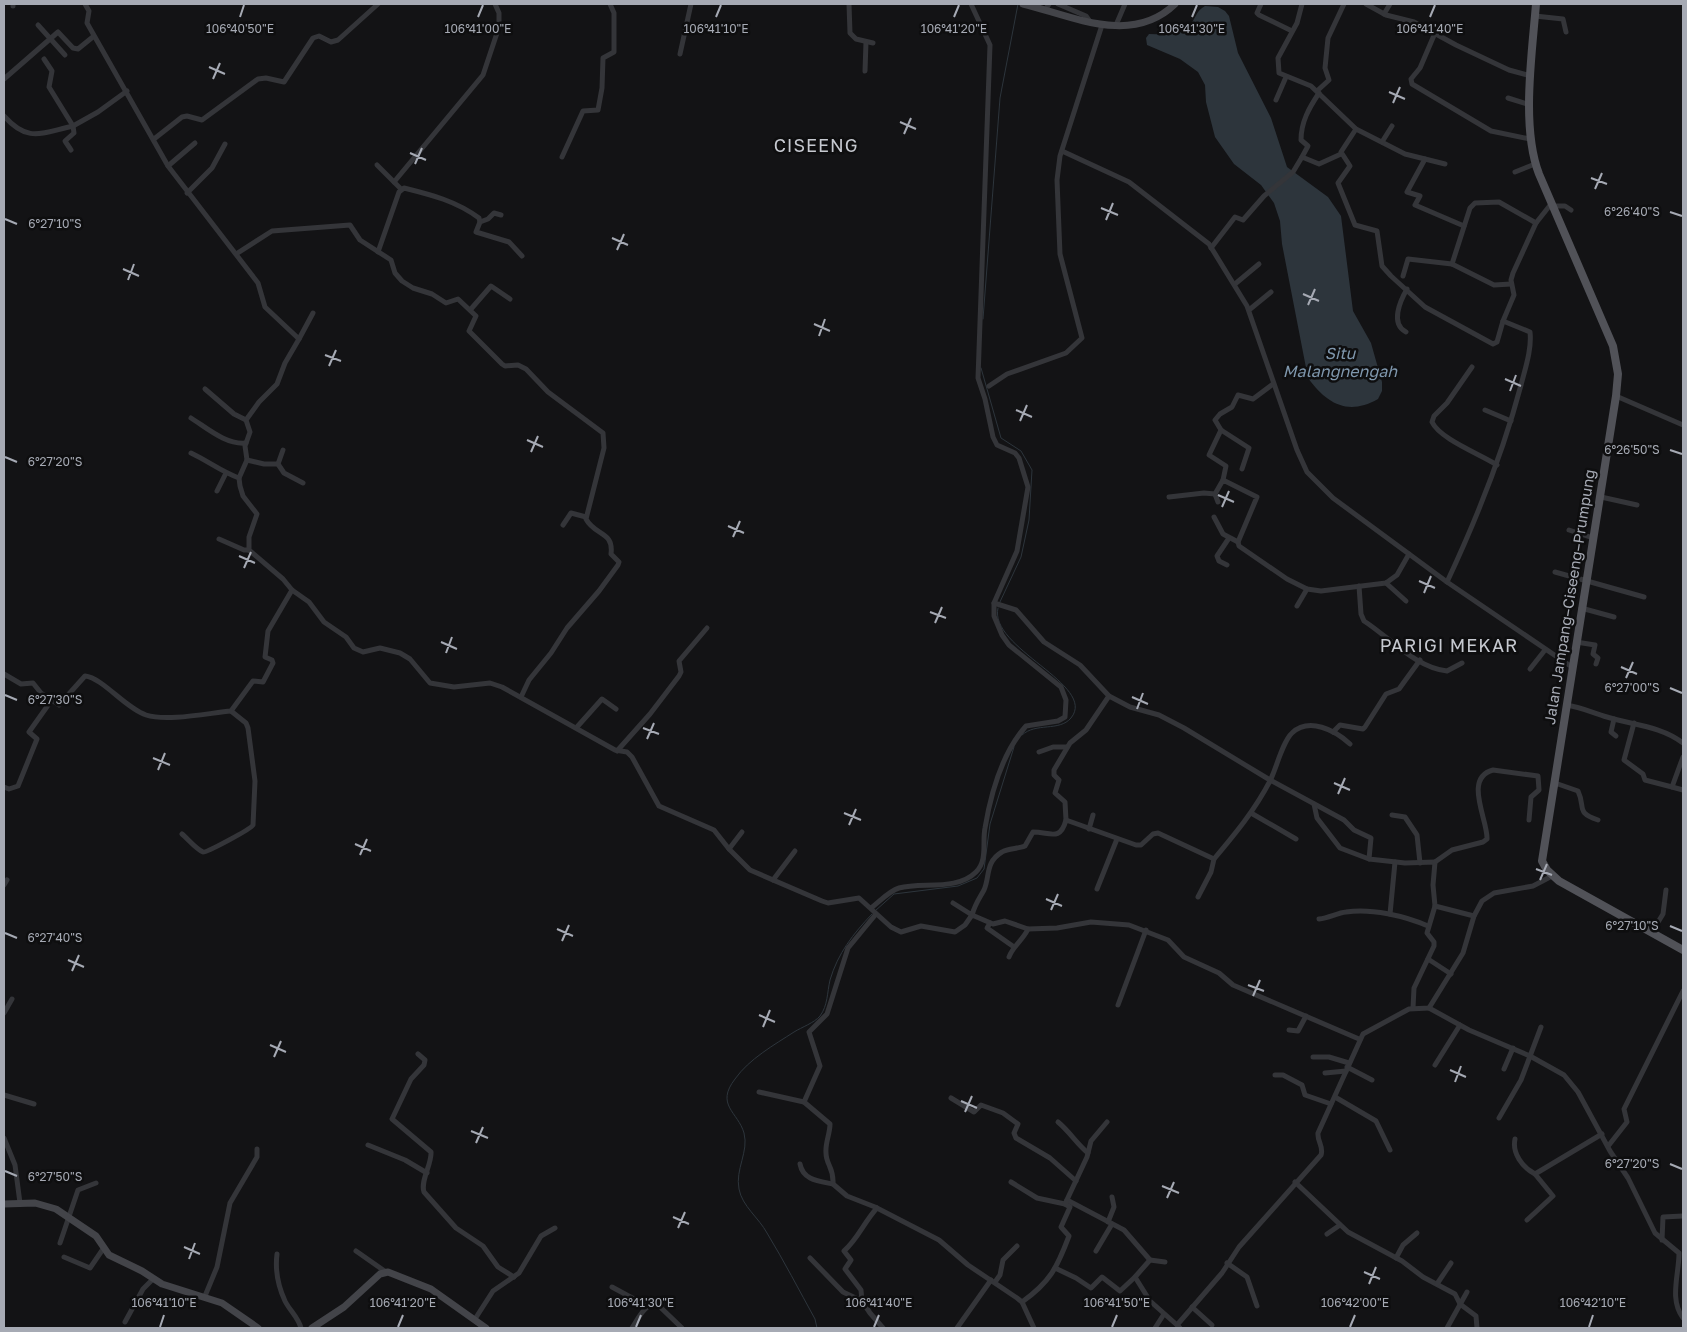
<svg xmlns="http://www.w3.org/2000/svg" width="1687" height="1332" font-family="'Golos Text',sans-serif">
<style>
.water{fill:#2d353c}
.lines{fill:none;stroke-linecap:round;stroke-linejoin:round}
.stream{stroke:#2d353c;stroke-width:1}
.street{stroke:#343539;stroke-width:5}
.secondary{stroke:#434449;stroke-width:7}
.primary{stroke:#515258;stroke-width:8}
.ticks{fill:none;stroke:#a6aab4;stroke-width:2}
.labels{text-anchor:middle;stroke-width:5;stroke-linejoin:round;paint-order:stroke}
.street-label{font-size:15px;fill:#a6aab4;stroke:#0e0e0f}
.water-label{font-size:16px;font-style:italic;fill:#7f97ad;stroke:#0e0e0f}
.quarter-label{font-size:18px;letter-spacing:1px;fill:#c6c9d0;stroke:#0e0e0f}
.ticks-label{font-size:12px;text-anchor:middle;fill:#a6aab4;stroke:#0e0e0f;stroke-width:5;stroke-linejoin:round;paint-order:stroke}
</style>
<rect width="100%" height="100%" fill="#131315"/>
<!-- water -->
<path class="water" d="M1205,6L1218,7L1225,11L1229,16L1238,53L1271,118L1287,167L1328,197L1341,216L1353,311L1371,343L1382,382V391L1378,399C1348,416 1327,404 1308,378L1282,244L1280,221L1274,203L1261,185L1234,164L1215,137L1206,102L1205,85L1198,72L1180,59L1147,45L1146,38L1149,34C1163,34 1181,37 1190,25C1196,18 1196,11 1205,6Z"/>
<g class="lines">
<!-- stream -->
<g class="stream">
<path d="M983,319L1000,98L1018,4"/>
<path d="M981,368L1001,438L1021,451L1032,470L1029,520L1021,557L999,604"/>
<path d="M998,608C988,648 1098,685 1071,718C1059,732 1036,722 1022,735"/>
<path d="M875,911L894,894L958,886L977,878L984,869L990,824L1014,747"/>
<path d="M817,1328L815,1319C799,1290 784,1261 767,1233C759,1218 742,1206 739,1189C735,1169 749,1152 744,1133C738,1112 715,1105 735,1079C749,1059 774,1045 794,1032C802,1027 814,1023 820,1016C828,1005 827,993 830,980C838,953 853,934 872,914"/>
</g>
<!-- street -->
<g class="street">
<path d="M13,4V6"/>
<path d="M85,4L89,11L87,23L168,166L258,283L265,307L299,339L285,363L277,384L259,402L246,420L250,432L245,446L247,460L239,478L240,486L243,496L257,514L249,537V550L283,579L292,590L309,602L324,622L346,637L354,648L363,652L380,648L400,653L410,659L430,683L454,687L490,683L502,687L615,750L627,752L632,757L659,806L714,830L729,849L750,870L822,901L828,903L859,898L891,927L901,932L921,926L955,932L965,925L972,915L993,924L1005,921L1028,929L1057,928L1091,922L1129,925L1168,940L1184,957L1219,973L1233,985L1359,1039"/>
<path d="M849,4L850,33L856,39L873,43"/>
<path d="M1058,4L1086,16L1091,23"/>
<path d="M1261,4L1257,13L1259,15L1292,31"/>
<path d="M1302,4L1297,23L1278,58L1279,73L1311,86L1356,129L1405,154L1445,164"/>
<path d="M1366,4L1386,15L1414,22L1456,45L1509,70L1531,76"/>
<path d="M1045,10L1049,4"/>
<path d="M1384,14L1390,4"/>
<path d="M1535,16L1563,19L1566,32"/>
<path d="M38,25L65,55"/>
<path d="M1116,25L1125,4"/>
<path d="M1435,33L1420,68L1411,79L1412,84L1491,131L1530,139"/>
<path d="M680,54L691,4"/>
<path d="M44,59L52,71L49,87L73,126L98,112L127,91"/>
<path d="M865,71L866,42"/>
<path d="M4,79L58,32L73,48L78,49L94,36"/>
<path d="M1317,91L1329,80L1325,68L1328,38L1344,4"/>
<path d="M1508,98L1530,105"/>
<path d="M1276,100L1286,77"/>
<path d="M4,116C28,143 41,133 73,126L74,133L65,141L71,150"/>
<path d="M1356,129L1341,152L1350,166L1338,183L1355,225L1377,231L1382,266L1391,276L1425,307L1493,344L1497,342L1503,321"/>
<path d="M154,139L182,117L187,116L202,120L258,79L266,78L284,82L313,38L319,36L331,42L338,40L378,4"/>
<path d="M1382,142L1392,126"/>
<path d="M1062,151L1129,182L1209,244L1247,306L1297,450L1307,472L1333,498L1447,582L1572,667"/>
<path d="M562,157L583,111L598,110L602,88L603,58L614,52V13L610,4"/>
<path d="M1302,157L1308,146L1301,140C1301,122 1309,108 1319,93"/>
<path d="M1425,159L1407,192L1420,196L1415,205L1464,226"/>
<path d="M377,165L401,189"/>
<path d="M168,166L195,143"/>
<path d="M1515,172L1535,164"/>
<path d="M394,182L483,75L499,27V13L495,4"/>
<path d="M187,193L212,168L225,144"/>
<path d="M1552,206H1565L1571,210"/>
<path d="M480,222L488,219L494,213L501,215"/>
<path d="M1211,248L1235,217L1243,220L1264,196L1293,172L1302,157L1319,164L1341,154"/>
<path d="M378,252L399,192L404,188C432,195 456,201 479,218L480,222L476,232L509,242L522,256"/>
<path d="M236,254L272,231L350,225L360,240L391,260L395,273L402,281L413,288L432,294L446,303L458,299L476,316L469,331L502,364L505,366L518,365L526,369L548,392L603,433L604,448L586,519C595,536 614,531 611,554L619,562L618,565L599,591L567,628L551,653L529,680L521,697"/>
<path d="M1452,264L1470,208L1475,203L1499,202L1536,223"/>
<path d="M1403,276L1408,259L1452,264L1494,285L1511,284"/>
<path d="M1235,284L1259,264"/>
<path d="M471,309L491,286L510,299"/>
<path d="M1249,310L1271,292"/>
<path d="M1406,332C1390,324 1400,301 1407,289"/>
<path d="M299,339L313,313"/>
<path d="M1472,367L1447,403L1434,416L1432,422C1440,439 1480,454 1497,465"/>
<path d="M989,386L1007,374L1066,353L1082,338L1060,254L1057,180L1060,156L1102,25"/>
<path d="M205,389L234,414L246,420"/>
<path d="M1616,396L1683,425"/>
<path d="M1485,410L1511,421"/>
<path d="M191,418C207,428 226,445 246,443"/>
<path d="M1221,430L1209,455L1226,466L1223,480"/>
<path d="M283,450L278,464L284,473L303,483"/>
<path d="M191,453C208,461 222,472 239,478"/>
<path d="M247,460L264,464H278"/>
<path d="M1242,469L1249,448L1221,430L1215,420L1220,414L1232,407L1238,395L1253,399L1273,384"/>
<path d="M217,491L226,473"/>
<path d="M1169,497L1204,493L1215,494"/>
<path d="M1601,497L1637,505"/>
<path d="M1218,502L1215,494L1223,480L1257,497L1238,542L1239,546L1287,579L1307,589L1321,591L1386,583L1397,575L1409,554"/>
<path d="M1214,517L1223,534L1238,542"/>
<path d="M563,525L571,513L586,517"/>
<path d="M1569,530L1593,538"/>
<path d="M219,539L244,550H249"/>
<path d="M1227,565L1219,561L1217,556L1229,538"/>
<path d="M1555,572L1644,597"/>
<path d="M1447,582C1477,518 1503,453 1521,385C1525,369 1532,349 1530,332L1503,321L1514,295L1511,280L1513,273L1536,223L1551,204"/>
<path d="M1386,583L1406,601"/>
<path d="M1359,586L1361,614L1364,621C1389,637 1416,668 1447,671L1462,663"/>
<path d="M994,603L1016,610L1044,642L1080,665L1109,696L1130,707L1159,715L1184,728L1270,780L1344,820L1354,830L1371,838L1369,859L1405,863L1435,862L1433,885L1435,906L1474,916"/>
<path d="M1297,606L1307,589"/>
<path d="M1581,608L1614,617"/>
<path d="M1576,642L1595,645L1593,654L1598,658L1596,664"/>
<path d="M1530,669L1545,650"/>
<path d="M4,674L21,684L33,683L41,693L59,705L85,676C103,678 125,708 146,715C167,722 209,713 231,711L253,681L263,682L273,663L272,660L265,657L268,631L292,590"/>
<path d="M1566,705C1581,707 1593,713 1607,717C1633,725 1661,726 1683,743"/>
<path d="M1614,719L1611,732L1616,736"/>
<path d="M1634,723L1624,760L1643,774L1645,780L1672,787"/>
<path d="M577,727L602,699L616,709"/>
<path d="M1333,732L1340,725L1363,729L1365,727L1386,694L1399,689L1420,660"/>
<path d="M617,751L650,714L679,676L681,672L679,661L707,628"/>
<path d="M1039,752L1053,747H1067"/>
<path d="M1683,757L1672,787L1683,790"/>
<path d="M1555,783L1578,791C1586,808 1575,812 1598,820"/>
<path d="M4,787L9,789L18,786L37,739L29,732L51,701"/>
<path d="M1314,804L1317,818L1340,848L1369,859"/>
<path d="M1251,813L1296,839"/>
<path d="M1392,815L1405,817L1417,835L1420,863"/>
<path d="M1066,820L1065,802L1055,793L1059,780L1054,775V770L1070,743L1086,730L1109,696"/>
<path d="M1089,829L1093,815"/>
<path d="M182,834C188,839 196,849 203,852C206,853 251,829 253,825L255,781L248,728L246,723L231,711"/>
<path d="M729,849L742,832"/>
<path d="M1435,862L1452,850L1483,842L1487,839C1488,820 1463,778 1493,770L1538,776L1539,790L1531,797L1529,820"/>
<path d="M773,880L795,851"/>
<path d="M4,885L7,880"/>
<path d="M1097,889L1117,839"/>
<path d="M1198,897L1211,872L1214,859"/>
<path d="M953,903L972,915C975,904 979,899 984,890C990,877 985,862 1002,852C1008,848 1018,849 1025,846L1033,832C1050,832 1060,842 1066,820L1136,845H1141L1153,834L1158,833L1214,859C1235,834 1255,810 1270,781C1276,769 1283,741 1292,733C1309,717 1335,730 1350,744"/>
<path d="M871,908C879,902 889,891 899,888C923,882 957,891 976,872C988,860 982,842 985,828C991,792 1002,753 1026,726L1058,721L1065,717L1066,700L1061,687L1009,645L1002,635L994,616V603L1017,551L1028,487L1019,458L1015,453L997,445L993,437L985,399L978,378L990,45L971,4"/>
<path d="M876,914L848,948L827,1014L809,1032L820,1066L804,1102L830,1124C830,1134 825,1143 826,1153C826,1165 834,1167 833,1184L847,1196L875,1207L939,1240L968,1265L1017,1298L1022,1302L1034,1328"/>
<path d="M1390,914L1395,862"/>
<path d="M1319,919C1329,918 1337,913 1346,912C1371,908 1405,916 1428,926"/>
<path d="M990,923L987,928L1014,947"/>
<path d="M1652,932L1663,914L1666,890"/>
<path d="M1009,957C1013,946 1023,940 1028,929"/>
<path d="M1428,959L1451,974"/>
<path d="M1118,1005L1146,930"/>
<path d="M1413,1008L1414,988L1434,946V942L1427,933L1435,906"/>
<path d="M1429,1008L1469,1030L1530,1056L1564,1075L1578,1092L1610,1151L1628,1178L1655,1233L1679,1253C1679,1275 1669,1299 1683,1318"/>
<path d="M4,1013L12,999"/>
<path d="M1289,1030L1298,1031L1306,1016"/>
<path d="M418,1054L425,1060L424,1065L411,1079L392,1119L431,1152C432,1164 420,1181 424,1192L456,1228L483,1246L498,1267L514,1277"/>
<path d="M1313,1057H1329L1349,1063"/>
<path d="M1435,1065L1460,1025"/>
<path d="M1347,1067L1372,1080"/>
<path d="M1504,1069L1513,1048"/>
<path d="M1325,1073L1346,1071"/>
<path d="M1275,1075H1283L1302,1085L1305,1095L1331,1104"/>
<path d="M759,1092L804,1102"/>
<path d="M4,1095L34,1104"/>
<path d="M1335,1097L1376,1121L1390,1150"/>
<path d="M951,1098L974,1112L981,1105L1003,1113L1018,1124L1014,1133L1016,1138L1050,1158L1076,1181"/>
<path d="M1499,1118L1521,1080L1541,1027"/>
<path d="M1058,1122C1070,1132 1077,1144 1088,1153"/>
<path d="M4,1138L15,1165L20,1203"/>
<path d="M1515,1139C1512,1153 1522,1167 1535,1174"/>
<path d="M368,1145L405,1160L427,1173"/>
<path d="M1609,1145L1627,1122L1624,1109L1683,991"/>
<path d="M800,1164C803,1180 818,1181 833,1184"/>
<path d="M1011,1182L1037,1198L1065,1204"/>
<path d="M1295,1182L1348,1232L1402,1261L1423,1277L1455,1294L1460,1304L1476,1316L1477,1328"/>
<path d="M1067,1200L1124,1230L1150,1260"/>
<path d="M877,1208C864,1222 858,1239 844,1251L851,1260L845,1269L861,1290L862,1301L870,1313L883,1328"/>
<path d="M1527,1220L1553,1196L1535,1174L1602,1134"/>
<path d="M1108,1222L1114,1207L1112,1197"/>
<path d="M1327,1234L1340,1225"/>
<path d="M1662,1240L1663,1217L1683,1216"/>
<path d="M60,1243L78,1190L96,1183"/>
<path d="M356,1251L386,1272"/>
<path d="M1096,1251L1112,1224"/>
<path d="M277,1254C275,1270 278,1286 285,1301C290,1311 298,1317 301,1328"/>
<path d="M64,1257L90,1268L103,1249"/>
<path d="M810,1258L843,1292L862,1301"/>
<path d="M1396,1258L1403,1245L1417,1233"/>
<path d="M1165,1262L1150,1260L1135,1277L1150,1301L1177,1325"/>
<path d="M1227,1263L1247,1277L1257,1306"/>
<path d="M1055,1268L1076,1278L1091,1288L1102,1277L1120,1291L1135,1277"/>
<path d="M995,1282L1000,1275L1003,1260L1017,1246"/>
<path d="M1437,1284L1451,1263"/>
<path d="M612,1287L647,1306"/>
<path d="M205,1296L217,1267L230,1203L257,1157V1149"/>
<path d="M1022,1302C1050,1282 1057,1268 1069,1236L1061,1227L1070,1207L1065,1204L1087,1157L1091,1141L1107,1122"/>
<path d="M1192,1307L1212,1325"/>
<path d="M475,1319L493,1291L519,1273L541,1236L555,1228"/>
<path d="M125,1322L143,1289L153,1279"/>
<path d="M632,1328C638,1319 645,1303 657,1304L682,1328"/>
<path d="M957,1328L991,1280"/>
<path d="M1155,1328L1164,1314"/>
<path d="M1180,1328L1177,1325L1222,1273L1239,1247L1321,1155C1324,1147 1317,1141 1318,1133L1363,1034L1409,1009L1429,1008L1463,953L1474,916L1482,901L1494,893L1533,886L1552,876"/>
<path d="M1447,1328L1467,1292"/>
</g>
<!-- secondary -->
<g class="secondary">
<path d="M1023,4C1072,16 1132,46 1175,4"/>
<path d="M4,1204L35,1203L56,1209L96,1236L109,1255L142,1271L162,1284L222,1303L258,1328"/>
<path d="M312,1328L344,1307L380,1274L388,1272L431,1289L486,1328"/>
</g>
<!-- primary -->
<path class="primary" d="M1536,4C1532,54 1521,127 1539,174L1613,346L1618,374L1616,396L1542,861L1547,870L1559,881L1683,950"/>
</g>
<!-- ticks -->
<path class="ticks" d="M240,17L244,5M478,17L483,5M716,17L721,5M954,17L959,5M1192,17L1197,5M1430,17L1435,5M209,67L225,74M213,79L220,63M1389,92L1405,99M1393,103L1400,87M900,122L916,129M904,134L911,118M410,153L426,160M415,164L422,148M1591,178L1607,184M1595,189L1602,173M1101,208L1118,215M1670,212L1682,216M5,219L17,224M1106,220L1113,203M612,238L628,245M617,250L624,234M123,269L139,276M128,280L134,264M1303,294L1319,301M1308,305L1315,289M814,324L830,331M819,336L825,319M325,355L341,361M329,366L336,350M1505,379L1521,386M1510,391L1516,375M1016,410L1032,417M1020,421L1027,405M527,440L543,447M1670,450L1682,454M531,452L538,436M5,457L17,462M1218,495L1234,502M1222,507L1229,491M728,526L744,533M733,537L740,521M239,556L255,563M244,568L251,552M1419,581L1435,588M1424,593L1431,576M930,612L946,618M935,623L942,607M441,642L457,649M446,653L452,637M1621,667L1637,674M1626,678L1633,662M1670,688L1682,693M5,695L17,700M1132,697L1148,704M1137,709L1143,693M643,728L659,734M647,739L654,723M153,758L170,765M158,770L165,753M1334,783L1350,790M1338,794L1345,778M844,813L861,820M849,825L856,809M355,844L371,851M360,855L367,839M1536,869L1552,875M1540,880L1547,864M1046,899L1062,906M1051,910L1058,894M1670,926L1682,931M557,929L573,936M5,933L17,938M562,941L569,925M68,960L84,967M72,971L79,955M1248,985L1264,991M1253,996L1260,980M759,1015L775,1022M763,1027L770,1010M270,1045L286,1052M274,1057L281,1041M1450,1070L1466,1077M1455,1082L1461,1066M961,1101L977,1108M965,1112L972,1096M471,1131L488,1138M476,1143L483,1127M1670,1164L1682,1169M5,1171L17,1176M1162,1186L1179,1193M1167,1198L1174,1182M673,1217L689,1224M678,1228L685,1212M184,1247L200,1254M189,1259L195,1243M1364,1272L1380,1279M1369,1284L1376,1267M160,1327L164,1315M398,1327L403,1315M636,1327L641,1315M874,1327L879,1315M1112,1327L1117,1315M1350,1327L1355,1315M1589,1327L1593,1315"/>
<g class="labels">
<!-- street labels -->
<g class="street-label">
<text transform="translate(1570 597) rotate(-81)" y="5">Jalan Jampang–Ciseeng–Prumpung</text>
</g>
<!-- water labels -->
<g class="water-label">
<text x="1340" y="359">Situ<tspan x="1340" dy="18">Malangnengah</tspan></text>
</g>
<!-- quarter labels -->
<g class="quarter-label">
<text x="816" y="152">CISEENG</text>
<text x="1449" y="652">PARIGI MEKAR</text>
</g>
</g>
<g class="ticks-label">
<text x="240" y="33">106°40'50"E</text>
<text x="478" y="33">106°41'00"E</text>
<text x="716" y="33">106°41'10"E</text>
<text x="954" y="33">106°41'20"E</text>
<text x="1192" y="33">106°41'30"E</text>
<text x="1430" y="33">106°41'40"E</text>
<text x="1632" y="216">6°26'40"S</text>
<text x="55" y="228">6°27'10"S</text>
<text x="1632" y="454">6°26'50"S</text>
<text x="55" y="466">6°27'20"S</text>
<text x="1632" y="692">6°27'00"S</text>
<text x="55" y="704">6°27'30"S</text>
<text x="1632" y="930">6°27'10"S</text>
<text x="55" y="942">6°27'40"S</text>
<text x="1632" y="1168">6°27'20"S</text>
<text x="55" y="1181">6°27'50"S</text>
<text x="164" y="1307">106°41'10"E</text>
<text x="403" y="1307">106°41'20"E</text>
<text x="641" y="1307">106°41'30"E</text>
<text x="879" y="1307">106°41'40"E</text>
<text x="1117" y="1307">106°41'50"E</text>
<text x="1355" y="1307">106°42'00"E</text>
<text x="1593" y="1307">106°42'10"E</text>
</g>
<!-- border -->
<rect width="1687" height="1332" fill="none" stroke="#a6aab4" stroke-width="10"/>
</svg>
